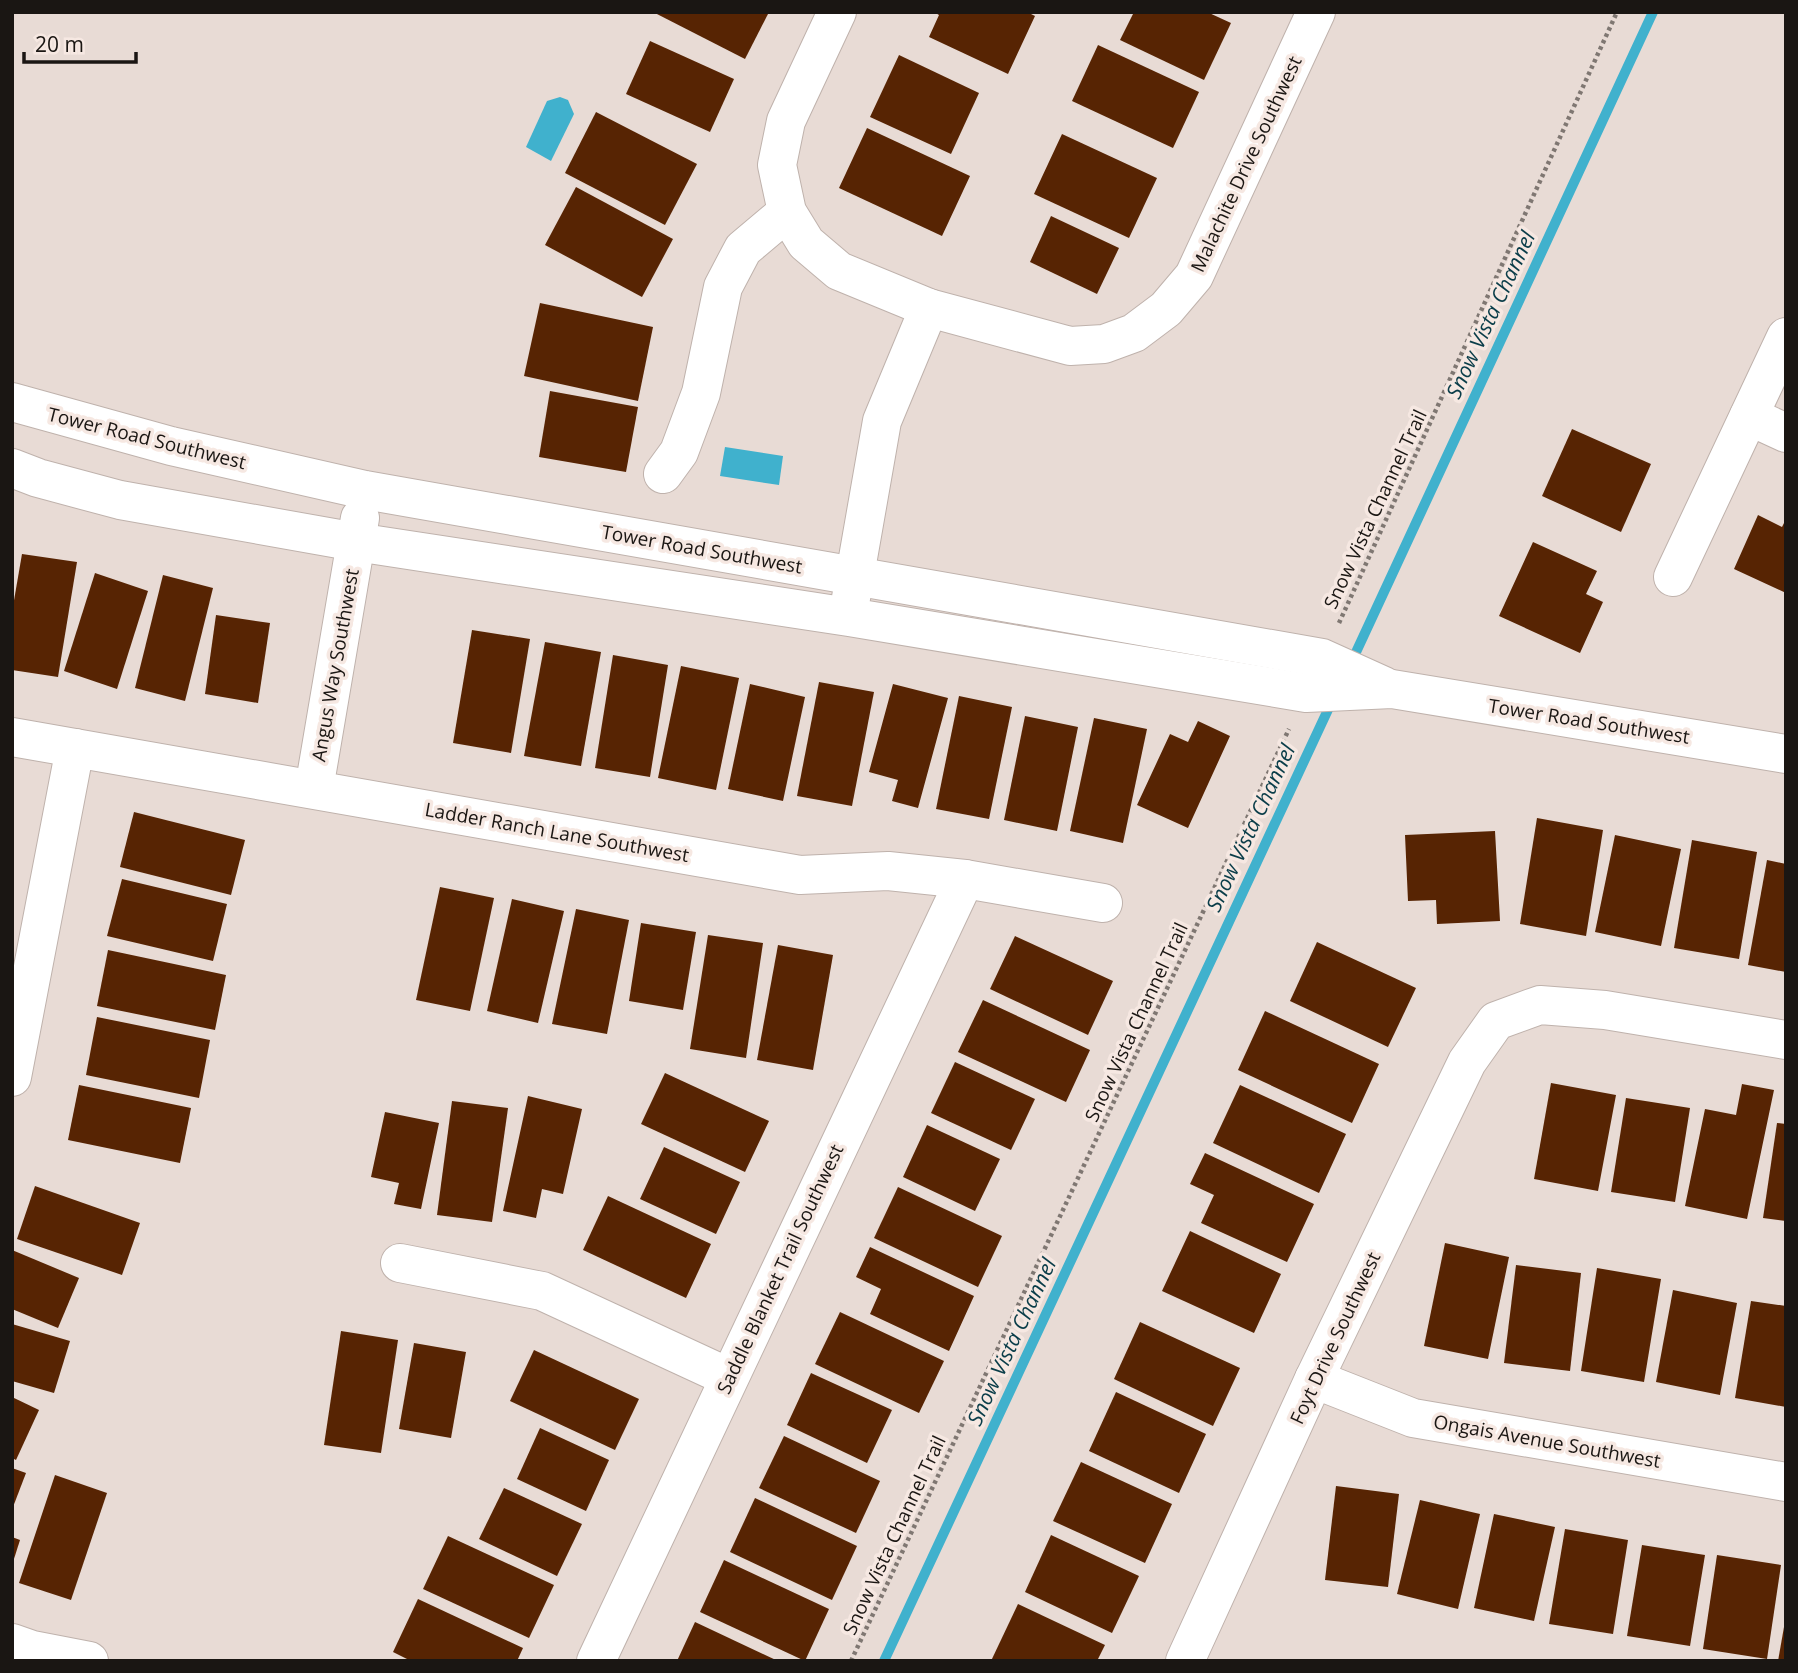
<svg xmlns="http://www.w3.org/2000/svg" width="1798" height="1673" font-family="'Open Sans',sans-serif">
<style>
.water{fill:#40b1cd}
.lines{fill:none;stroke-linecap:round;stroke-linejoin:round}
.stream{stroke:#40b1cd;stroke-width:10}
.building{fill:#572403}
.minor-casing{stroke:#bfb2ac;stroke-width:40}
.path{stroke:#7f7772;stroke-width:4.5;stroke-dasharray:3.5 3.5;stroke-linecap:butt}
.minor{stroke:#fff;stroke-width:38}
.labels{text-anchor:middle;stroke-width:7;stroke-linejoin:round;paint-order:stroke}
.street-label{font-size:19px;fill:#1a1613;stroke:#f6e8e2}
.water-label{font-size:21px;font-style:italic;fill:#0a3d49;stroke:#f6e8e2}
</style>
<rect width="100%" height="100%" fill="#e8dbd5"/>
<!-- water -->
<g class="water">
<path d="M560,97L568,100L574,114L551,161L526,147L547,101Z"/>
<path d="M725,447L783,456L779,485L720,476Z"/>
</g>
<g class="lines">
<!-- stream -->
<g class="stream">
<path d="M1351,663L1653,12"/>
<path d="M884,1661L1333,699"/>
</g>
</g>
<!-- building -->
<g class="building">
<path d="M653,12H769L745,59Z"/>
<path d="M934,12H1027L1035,16L1008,74L929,37L939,15Z"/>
<path d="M1134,12H1207L1231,23L1204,80L1120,40Z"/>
<path d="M650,41L734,79L710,132L626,94Z"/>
<path d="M1098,45L1199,92L1173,148L1072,101Z"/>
<path d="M899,55L979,93L951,154L870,117Z"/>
<path d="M596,112L697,164L665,225L565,173Z"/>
<path d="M867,128L970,176L942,236L839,188Z"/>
<path d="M1062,134L1157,178L1129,238L1034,194Z"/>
<path d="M576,187L673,239L642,297L545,245Z"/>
<path d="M1051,216L1119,248L1097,294L1030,262Z"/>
<path d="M540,303L653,327L638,401L524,376Z"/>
<path d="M550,391L638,407L626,472L539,457Z"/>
<path d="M1572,429L1651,464L1621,532L1542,496Z"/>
<path d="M1758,515L1782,527L1786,519V593L1734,569Z"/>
<path d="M1533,542L1597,571L1586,594L1603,602L1580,653L1499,616Z"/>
<path d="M22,554L77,562L58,677L12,670V612Z"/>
<path d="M95,573L148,591L117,689L64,671Z"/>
<path d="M163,575L213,588L185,701L135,688Z"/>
<path d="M216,615L270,623L258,703L205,694Z"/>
<path d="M472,630L530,639L511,753L453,743Z"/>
<path d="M545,642L601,652L581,766L524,756Z"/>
<path d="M613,655L668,665L650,777L595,768Z"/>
<path d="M681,666L739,678L716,790L658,778Z"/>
<path d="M819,682L874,692L852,806L797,796Z"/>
<path d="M750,684L805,697L783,801L728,789Z"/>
<path d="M893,684L948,698L918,808L892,801L898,780L869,772Z"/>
<path d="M959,696L1012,707L989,819L936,809Z"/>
<path d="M1025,716L1078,727L1057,831L1004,820Z"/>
<path d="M1094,718L1147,729L1123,843L1070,831Z"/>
<path d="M1198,721L1230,736L1188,828L1137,805L1170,734L1188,742Z"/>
<path d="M134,812L245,840L231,895L120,867Z"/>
<path d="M1537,818L1603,830L1586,936L1520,924Z"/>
<path d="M1495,831L1500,921L1437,924L1436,900L1408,901L1405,835Z"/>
<path d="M1615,835L1681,849L1661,946L1595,932Z"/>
<path d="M1692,840L1757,852L1739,959L1674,948Z"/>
<path d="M1767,860L1786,864V972L1748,965Z"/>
<path d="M122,879L227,904L213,961L107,936Z"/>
<path d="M440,887L494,898L470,1011L416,1000Z"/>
<path d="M512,899L564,911L538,1023L487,1011Z"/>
<path d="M576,909L629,920L607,1034L552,1024Z"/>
<path d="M641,923L696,932L683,1010L629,1001Z"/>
<path d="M708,935L763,943L746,1058L690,1049Z"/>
<path d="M1015,936L1113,981L1088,1035L990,989Z"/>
<path d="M1317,942L1416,988L1388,1047L1290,1001Z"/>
<path d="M778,945L833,955L813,1070L757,1060Z"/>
<path d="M108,950L226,975L215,1030L97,1006Z"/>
<path d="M983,1000L1090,1050L1066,1102L958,1052Z"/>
<path d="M1265,1011L1379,1064L1352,1123L1238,1070Z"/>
<path d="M97,1017L210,1040L199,1098L86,1075Z"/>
<path d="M955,1062L1035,1099L1011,1150L931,1113Z"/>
<path d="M665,1073L769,1121L745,1172L641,1124Z"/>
<path d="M1551,1083L1616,1095L1598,1191L1534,1179Z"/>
<path d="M1742,1084L1774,1090L1747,1219L1685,1206L1705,1109L1736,1115Z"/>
<path d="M79,1085L191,1108L180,1163L68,1140Z"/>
<path d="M1240,1085L1346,1134L1319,1193L1213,1143Z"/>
<path d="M528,1096L582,1109L563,1194L542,1189L536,1218L503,1211Z"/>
<path d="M1626,1098L1690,1108L1675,1202L1611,1192Z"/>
<path d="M452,1101L508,1108L492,1222L437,1215Z"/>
<path d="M385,1112L439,1123L421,1209L394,1204L399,1183L371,1177Z"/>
<path d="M1777,1123L1786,1124V1221L1763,1218Z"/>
<path d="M927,1125L1000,1159L975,1211L903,1177Z"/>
<path d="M664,1147L740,1182L716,1234L640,1199Z"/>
<path d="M1205,1153L1314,1204L1287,1262L1201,1223L1214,1195L1190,1184Z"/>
<path d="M35,1186L140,1223L122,1275L17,1239Z"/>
<path d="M898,1187L1002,1236L978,1287L874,1238Z"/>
<path d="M608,1196L711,1244L686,1298L583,1250Z"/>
<path d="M1190,1231L1281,1274L1254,1333L1162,1291Z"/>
<path d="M1445,1243L1509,1257L1488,1359L1424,1346Z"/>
<path d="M870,1247L974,1296L949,1351L870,1314L881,1289L856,1277Z"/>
<path d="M12,1250L79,1278L58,1328L12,1309Z"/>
<path d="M1516,1265L1581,1273L1570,1371L1504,1363Z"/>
<path d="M1597,1268L1661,1279L1644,1382L1581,1371Z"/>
<path d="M1673,1290L1737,1303L1720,1395L1656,1382Z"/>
<path d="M1751,1301L1786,1306V1407L1735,1398Z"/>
<path d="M840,1312L944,1361L919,1413L815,1364Z"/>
<path d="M1140,1322L1240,1368L1213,1426L1114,1379Z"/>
<path d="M12,1324L70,1341L54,1393L12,1381Z"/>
<path d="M341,1331L398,1340L381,1453L324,1445Z"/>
<path d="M414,1343L466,1352L451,1438L399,1429Z"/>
<path d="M534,1350L639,1399L615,1450L510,1401Z"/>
<path d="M811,1373L892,1410L867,1463L787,1425Z"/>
<path d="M1116,1392L1206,1434L1179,1493L1089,1451Z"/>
<path d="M12,1397L39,1410L16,1460L12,1458Z"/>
<path d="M540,1428L609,1460L586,1511L517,1479Z"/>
<path d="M784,1436L880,1481L856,1533L759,1488Z"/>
<path d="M1081,1462L1172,1504L1145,1563L1053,1521Z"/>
<path d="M12,1468L26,1473L13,1507H12Z"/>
<path d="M55,1475L107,1493L71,1600L19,1583Z"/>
<path d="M1336,1486L1399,1494L1388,1587L1325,1580Z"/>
<path d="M504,1488L582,1524L557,1576L479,1539Z"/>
<path d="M755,1498L857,1546L832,1600L730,1552Z"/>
<path d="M1420,1500L1480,1514L1458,1609L1397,1594Z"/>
<path d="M1494,1514L1555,1527L1534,1621L1474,1608Z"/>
<path d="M1565,1529L1628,1540L1613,1634L1549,1624Z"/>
<path d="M1051,1535L1139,1576L1112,1633L1025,1592Z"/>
<path d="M448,1536L554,1585L529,1638L423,1589Z"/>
<path d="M12,1537L20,1540L13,1562H12Z"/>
<path d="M1642,1545L1705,1555L1690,1646L1627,1636Z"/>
<path d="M1717,1555L1781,1565L1767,1659L1703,1649Z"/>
<path d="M724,1560L829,1609L805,1661L700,1612Z"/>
<path d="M418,1599L523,1648L517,1661H411L393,1652Z"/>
<path d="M1018,1604L1105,1645L1097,1661H991Z"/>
<path d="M695,1622L778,1661H677Z"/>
<path d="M1784,1627L1786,1661H1778Z"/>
</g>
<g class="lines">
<defs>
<g id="minor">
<path d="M837,12L786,121L777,165L787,212L806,243L839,271L929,308L1070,346L1104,344L1134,333L1166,309L1194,276L1316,12"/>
<path d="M12,402L171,446L365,490L1322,658L1384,686"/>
<path d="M1749,416L1786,433"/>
<path d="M12,468L38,478L120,500L356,542L849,617L1306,693L1392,689L1786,754"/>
<path d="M663,474L679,452L701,393L723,287L743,249L787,212"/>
<path d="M1673,577L1786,337"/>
<path d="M851,598L882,421L929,308"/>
<path d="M12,737L800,875L888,871L965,879L1103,903"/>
<path d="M314,789L360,518"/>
<path d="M12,1077L75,748"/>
<path d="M400,1263L542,1291L728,1377"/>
<path d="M1314,1379L1413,1418L1786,1482"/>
<path d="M12,1643L32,1650L89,1661"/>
<path d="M596,1661L965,879"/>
<path d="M1185,1661L1314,1379L1467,1062L1496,1021L1540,1005L1605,1010L1786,1040"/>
</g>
</defs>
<!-- minor casing -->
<use href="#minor" class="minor-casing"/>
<!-- path -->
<g class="path">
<path d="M1339,623L1617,12"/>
<path d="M851,1661L1289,729"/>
</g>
<!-- minor -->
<use href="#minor" class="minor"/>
</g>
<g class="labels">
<!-- street labels -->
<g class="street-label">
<text transform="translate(1246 164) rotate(-65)" y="7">Malachite Drive Southwest</text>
<text transform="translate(147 438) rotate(14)" y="7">Tower Road Southwest</text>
<text transform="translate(1375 509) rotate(-65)" y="7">Snow Vista Channel Trail</text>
<text transform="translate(702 549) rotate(10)" y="7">Tower Road Southwest</text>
<text transform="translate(335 665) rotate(-80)" y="7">Angus Way Southwest</text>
<text transform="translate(1589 721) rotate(9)" y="7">Tower Road Southwest</text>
<text transform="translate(557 832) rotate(10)" y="7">Ladder Ranch Lane Southwest</text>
<text transform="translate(1136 1022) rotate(-65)" y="7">Snow Vista Channel Trail</text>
<text transform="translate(780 1269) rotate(-65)" y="7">Saddle Blanket Trail Southwest</text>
<text transform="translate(1335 1338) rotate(-65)" y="7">Foyt Drive Southwest</text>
<text transform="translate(1547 1441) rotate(10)" y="7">Ongais Avenue Southwest</text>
<text transform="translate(894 1535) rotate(-65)" y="7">Snow Vista Channel Trail</text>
</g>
<!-- water labels -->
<g class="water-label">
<text transform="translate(1491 315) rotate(-65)" y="7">Snow Vista Channel</text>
<text transform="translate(1251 828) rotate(-65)" y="7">Snow Vista Channel</text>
<text transform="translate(1012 1342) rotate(-65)" y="7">Snow Vista Channel</text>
</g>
</g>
<!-- border -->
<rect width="1798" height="1673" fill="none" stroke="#1a1613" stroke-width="28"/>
<!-- scale -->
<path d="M24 52v10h112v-10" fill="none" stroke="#1a1613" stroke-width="3.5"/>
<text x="35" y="52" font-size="21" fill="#1a1613" stroke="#f6e8e2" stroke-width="5" paint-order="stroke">20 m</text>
</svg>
